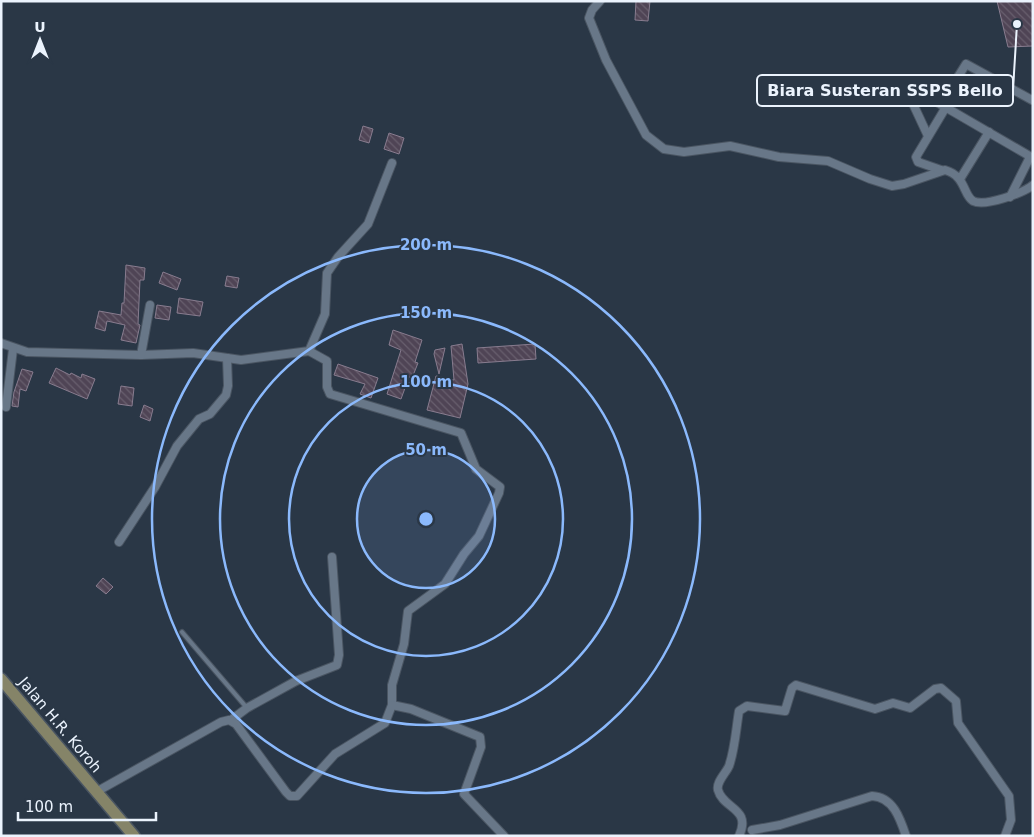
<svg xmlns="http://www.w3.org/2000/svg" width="1034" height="837" font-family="'DejaVu Sans',sans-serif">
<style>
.building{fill:url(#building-back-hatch);stroke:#887c8f}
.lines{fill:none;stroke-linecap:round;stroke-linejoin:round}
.lane-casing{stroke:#4a5562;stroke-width:6}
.street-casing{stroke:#4a5562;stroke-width:10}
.secondary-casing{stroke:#4a5562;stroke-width:14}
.lane{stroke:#687788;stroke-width:4}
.street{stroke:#687788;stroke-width:8}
.secondary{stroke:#858468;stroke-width:11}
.ring{fill:none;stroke:#8bb9fc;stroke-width:2.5}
.labels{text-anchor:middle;stroke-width:4;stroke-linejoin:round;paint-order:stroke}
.street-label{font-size:15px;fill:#ebf3fd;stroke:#2a3746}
.centre{fill:#8bb9fc;stroke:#2a3746;stroke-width:2.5}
.ring-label{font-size:15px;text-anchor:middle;font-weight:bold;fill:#8bb9fc;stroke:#2a3746;stroke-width:4;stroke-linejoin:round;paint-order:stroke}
.leader{fill:none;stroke:#ebf3fd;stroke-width:2}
.callout-dot{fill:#ebf3fd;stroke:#2a3746;stroke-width:2}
.callout{fill:#2a3746;stroke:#ebf3fd;stroke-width:2}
.callout-label{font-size:16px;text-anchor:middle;font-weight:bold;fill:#ebf3fd}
</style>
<defs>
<pattern id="building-back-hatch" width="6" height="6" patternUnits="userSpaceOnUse" patternTransform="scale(1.25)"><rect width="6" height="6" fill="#4f4455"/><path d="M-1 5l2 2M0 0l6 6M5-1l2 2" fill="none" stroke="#685f6e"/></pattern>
</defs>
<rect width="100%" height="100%" fill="#2a3746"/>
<!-- building -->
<g class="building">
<path d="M636,1H650L648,21L635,20Z"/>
<path d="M997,1H1033V46L1008,47Z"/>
<path d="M363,126L373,129L369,143L359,140Z"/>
<path d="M389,133L404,138L399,154L384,149Z"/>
<path d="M126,265L145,268L144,280H140L138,324L140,325L136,343L121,340L125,325L107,321L105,331L95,328L99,311L121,315L122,303H124Z"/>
<path d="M163,272L181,279L177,290L159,283Z"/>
<path d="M227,276L239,278L237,288L225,286Z"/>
<path d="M179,298L203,302L200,316L177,313Z"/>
<path d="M157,305L171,307L169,320L155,318Z"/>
<path d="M393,330L422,340L415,362L418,363L412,378L409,377L401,399L387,394L401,350L389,345Z"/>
<path d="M462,344L468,384L460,418L427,410L436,376L454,380L451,346Z"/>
<path d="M535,344L536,359L478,363L477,348Z"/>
<path d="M445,348L439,374L434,354L435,350Z"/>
<path d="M338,364L378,378L371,398L360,394L365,384L334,375Z"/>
<path d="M56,368L70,375L71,373L81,378L82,374L95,379L87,399L49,383Z"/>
<path d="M22,369L33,372L26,391L20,389L18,407L12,406L14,392Z"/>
<path d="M121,386L134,388L132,406L118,404Z"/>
<path d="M144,405L153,409L150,421L140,417Z"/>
<path d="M103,578L113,587L106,594L96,586Z"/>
</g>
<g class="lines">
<defs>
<path id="lane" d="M182,632L247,708"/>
<g id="street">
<path d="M600,1L592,10L589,18L606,60L646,135L664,149L684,152L730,146L779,157L828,161L870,179L892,186L904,184L945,170C966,176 963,195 973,201C985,207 1023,193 1033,185"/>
<path d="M941,104L966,64L1032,100"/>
<path d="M928,136L907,91L909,86L1033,158"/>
<path d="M941,170L918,162L916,157L946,107"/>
<path d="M960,179L989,132"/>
<path d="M1010,197L1030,157"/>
<path d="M1,343L27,352L141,355L193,353L241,360L309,351L325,314L327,273L338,257L368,224L392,163"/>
<path d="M309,351L327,361V387L330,394L461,433L476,469L500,487L499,493L479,536L464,554L445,584L408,611L404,644L392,685V705"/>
<path d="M141,355L150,305"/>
<path d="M6,407L13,349"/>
<path d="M119,542L155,487L177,446L199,419L210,414L226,395L228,386L227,358"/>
<path d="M231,720L247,708L296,681L337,665L339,655L332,557"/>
<path d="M96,792L221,722L229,720L236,724L286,792L290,796H297L335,754L385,723L392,705L411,709L480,737L481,747L464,794L504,836"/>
<path d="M752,830L780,825L872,796C893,797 900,818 906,836"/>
<path d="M739,836C752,808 723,809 718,790C716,782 726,773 729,766C735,749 736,729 739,711L747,706L785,711L792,688L796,685L875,709L893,703L910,708L935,689L941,688L956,701L958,723L1009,796L1011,820L1005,836"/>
</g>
<path id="secondary" d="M1,679L134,836"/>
</defs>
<!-- lane casing -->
<use href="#lane" class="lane-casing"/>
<!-- street casing -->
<use href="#street" class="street-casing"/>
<!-- secondary casing -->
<use href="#secondary" class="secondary-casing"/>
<!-- lane -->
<use href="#lane" class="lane"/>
<!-- street -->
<use href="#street" class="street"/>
<!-- secondary -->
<use href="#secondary" class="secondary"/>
</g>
<!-- distance rings -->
<circle cx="426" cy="519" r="69" fill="#8bb9fc" fill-opacity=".12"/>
<g class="ring">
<circle cx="426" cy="519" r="69"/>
<circle cx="426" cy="519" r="137"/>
<circle cx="426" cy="519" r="206"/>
<circle cx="426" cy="519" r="274"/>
</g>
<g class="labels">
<!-- street labels -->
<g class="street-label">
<text transform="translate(60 725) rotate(50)" y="5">Jalan H.R. Koroh</text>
</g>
</g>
<circle cx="426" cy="519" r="8" class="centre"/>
<g class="ring-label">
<text x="426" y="250">200 m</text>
<text x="426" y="318">150 m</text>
<text x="426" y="387">100 m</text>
<text x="426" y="455">50 m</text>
</g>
<!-- callouts -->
<path class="leader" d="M1017 24L1013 90"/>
<circle class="callout-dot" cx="1017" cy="24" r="5"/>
<rect class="callout" x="757" y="75" width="256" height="31" rx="5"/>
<g class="callout-label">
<text x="885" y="96">Biara Susteran SSPS Bello</text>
</g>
<!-- border -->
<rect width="1034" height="837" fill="none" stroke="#ebf3fd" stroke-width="5"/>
<!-- north arrow -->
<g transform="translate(40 40)" stroke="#2a3746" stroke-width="4" paint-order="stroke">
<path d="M0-4L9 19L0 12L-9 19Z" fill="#ebf3fd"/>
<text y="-8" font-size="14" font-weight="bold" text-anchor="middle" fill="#ebf3fd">U</text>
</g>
<!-- scale -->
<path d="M18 812v8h138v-8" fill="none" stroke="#ebf3fd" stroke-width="2.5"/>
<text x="25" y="812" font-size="15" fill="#ebf3fd" stroke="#2a3746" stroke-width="4" paint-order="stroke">100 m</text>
</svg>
